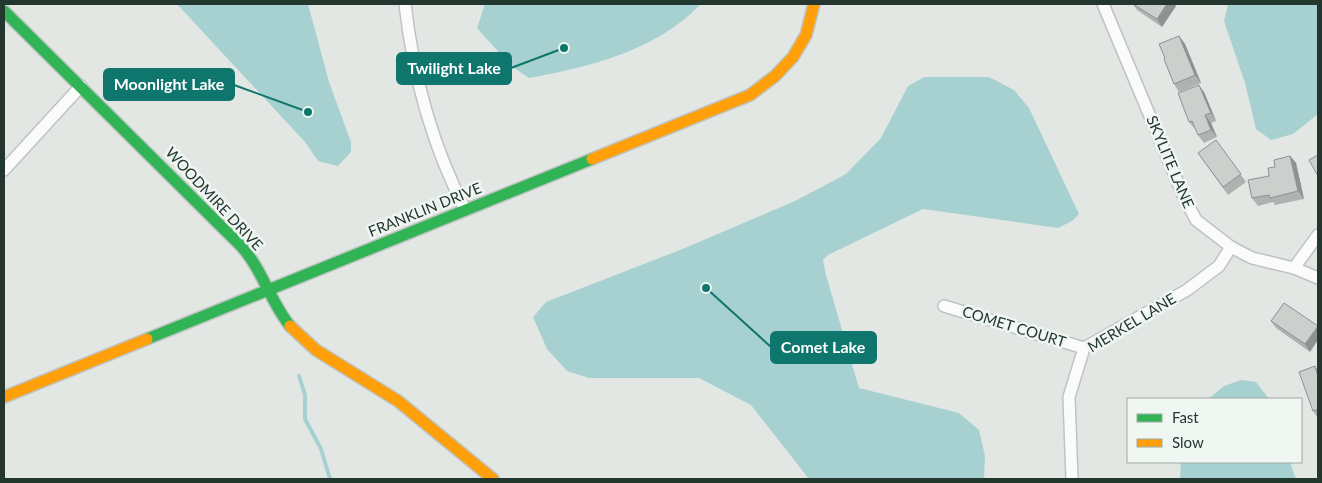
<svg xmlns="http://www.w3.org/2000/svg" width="1322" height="483" font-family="Lato,sans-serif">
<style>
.water{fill:#a7d1d0}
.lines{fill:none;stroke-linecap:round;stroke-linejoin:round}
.stream{stroke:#a7d1d0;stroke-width:4}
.street-casing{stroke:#bfc4c1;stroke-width:14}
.fast-casing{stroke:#bfc4c1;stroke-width:14}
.slow-casing{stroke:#bfc4c1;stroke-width:14}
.street{stroke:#fbfbfb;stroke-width:11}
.fast{stroke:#30b455;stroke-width:11}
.slow{stroke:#ff9f0a;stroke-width:11}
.wall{fill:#afb3b0}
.shaded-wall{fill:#8e9290}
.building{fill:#cbd0cd;stroke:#8e9290}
.labels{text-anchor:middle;stroke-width:5;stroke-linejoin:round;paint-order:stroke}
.street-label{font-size:15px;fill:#23372f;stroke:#f0f6f2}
.leader{fill:none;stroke:#0f766e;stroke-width:2}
.callout-dot{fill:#0f766e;stroke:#f0f6f2;stroke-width:2}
.callout{fill:#0f766e;stroke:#0f766e;stroke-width:2}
.callout-label{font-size:16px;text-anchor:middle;font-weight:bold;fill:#fff}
</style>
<rect width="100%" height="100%" fill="#e2e7e4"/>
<!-- water -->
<g class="water">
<path d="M177,4H308L329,82L351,142V152L338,166L318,161L305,142Z"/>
<path d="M485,4H701C657,50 590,67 529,78L511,66L477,28Z"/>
<path d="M1228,4H1318V114L1293,134L1271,140L1256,129L1245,83L1224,21Z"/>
<path d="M924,77H989L1014,90L1029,108L1079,214L1072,221L1058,228L923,209L828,255L823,260L826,275L859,388L959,413L979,430L985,456L984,479H809L751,405L699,378H589L567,371L547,349L533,317L546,302L680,250L795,201L846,174L881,138L908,86Z"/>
<path d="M1241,380L1256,382L1269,399H1208L1224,386Z"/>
<path d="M1181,462H1290L1296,479H1180Z"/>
</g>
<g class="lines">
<!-- stream -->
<path class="stream" d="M299,376L305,395V419L321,449L330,479"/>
<defs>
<g id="street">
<path d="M405,4C413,75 432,145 465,209"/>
<path d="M1103,4L1183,195L1196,220L1231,247L1252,258L1294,268L1318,278"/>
<path d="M4,170L81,86"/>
<path d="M1294,268L1318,235"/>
<path d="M944,306L1084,348"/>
<path d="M1072,479L1069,397L1084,348L1187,290L1219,266L1231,247"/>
</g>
<g id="fast">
<path d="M4,11L241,246C262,269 270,301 290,326"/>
<path d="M147,339L592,159"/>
</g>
<g id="slow">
<path d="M592,159L750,95L775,76L793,57L806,35L814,4"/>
<path d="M290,326L316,350L398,401L493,479"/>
<path d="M4,397L147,339"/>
</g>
</defs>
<!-- street casing -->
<use href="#street" class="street-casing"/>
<!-- fast casing -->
<use href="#fast" class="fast-casing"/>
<!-- slow casing -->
<use href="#slow" class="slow-casing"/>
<!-- street -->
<use href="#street" class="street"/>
<!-- fast -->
<use href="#fast" class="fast"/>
<!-- slow -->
<use href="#slow" class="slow"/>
</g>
<!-- wall -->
<g class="wall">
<path d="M1133,4H1174L1176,6L1162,27L1137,10Z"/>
<path d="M1179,36L1185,44L1201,83L1179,92L1174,84L1165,58Z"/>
<path d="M1204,92L1216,121L1211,123L1217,137L1204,143L1198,135L1196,129H1195L1189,122Z"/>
<path d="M1216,140L1246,182L1228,195L1198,153Z"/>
<path d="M1290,156L1296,163L1304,199L1275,205L1273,202L1258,206L1252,198L1275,167Z"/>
<path d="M1284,303L1310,352L1276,328L1271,321Z"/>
<path d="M1315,366L1318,371V418L1313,411Z"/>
</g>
<!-- shaded-wall -->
<g class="shaded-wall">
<path d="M1167,4H1174L1176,6L1162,27L1157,19Z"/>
<path d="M1179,36L1185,44L1201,83L1195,75Z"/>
<path d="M1199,85L1204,92L1216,121L1211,113Z"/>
<path d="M1205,115L1211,123L1217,137L1211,130Z"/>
<path d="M1290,156L1296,163L1304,199L1298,191Z"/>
<path d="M1318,326V340L1310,352L1305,344Z"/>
</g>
<!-- building -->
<g class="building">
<path d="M1133,4H1167L1157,19Z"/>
<path d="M1179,36L1195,75L1174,84L1164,59L1165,58L1159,44Z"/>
<path d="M1199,85L1211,113L1205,115L1211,130L1198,135L1192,121L1189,122L1178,93Z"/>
<path d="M1216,140L1241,174L1223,187L1198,153Z"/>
<path d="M1318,155V176L1309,160Z"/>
<path d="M1290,156L1298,191L1270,198L1269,195L1252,198L1248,180L1269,176L1268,168L1275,167L1274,160Z"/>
<path d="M1284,303L1318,326L1305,344L1271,321Z"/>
<path d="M1315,366L1318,376V409L1313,411L1299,372Z"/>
</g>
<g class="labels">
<!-- street labels -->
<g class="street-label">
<text transform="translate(1170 162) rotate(67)" y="5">SKYLITE LANE</text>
<text transform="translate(214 199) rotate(47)" y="5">WOODMIRE DRIVE</text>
<text transform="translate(425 210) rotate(-22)" y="5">FRANKLIN DRIVE</text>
<text transform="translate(1132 323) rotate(-31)" y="5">MERKEL LANE</text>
<text transform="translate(1014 327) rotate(17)" y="5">COMET COURT</text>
</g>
</g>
<!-- callouts -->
<path class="leader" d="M564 48L511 68M308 112L234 85M706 288L771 347"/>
<g class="callout-dot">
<circle cx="564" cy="48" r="5"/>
<circle cx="308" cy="112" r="5"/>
<circle cx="706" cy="288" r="5"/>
</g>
<g class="callout">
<rect x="397" y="53" width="114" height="31" rx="5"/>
<rect x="104" y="69" width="130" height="31" rx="5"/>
<rect x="771" y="332" width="105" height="31" rx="5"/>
</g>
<g class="callout-label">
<text x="454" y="74">Twilight Lake</text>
<text x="169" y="90">Moonlight Lake</text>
<text x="823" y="353">Comet Lake</text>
</g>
<!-- border -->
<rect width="1322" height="483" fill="none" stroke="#23372f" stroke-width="10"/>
<!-- legend -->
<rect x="1127" y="398" width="175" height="65" fill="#f0f6f2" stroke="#9eaaa4"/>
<rect x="1137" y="414" width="25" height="8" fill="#30b455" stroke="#9eaaa4"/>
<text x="1172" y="423" font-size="15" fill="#23372f">Fast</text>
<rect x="1137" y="439" width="25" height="8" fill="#ff9f0a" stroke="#9eaaa4"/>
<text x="1172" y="448" font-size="15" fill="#23372f">Slow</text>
</svg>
